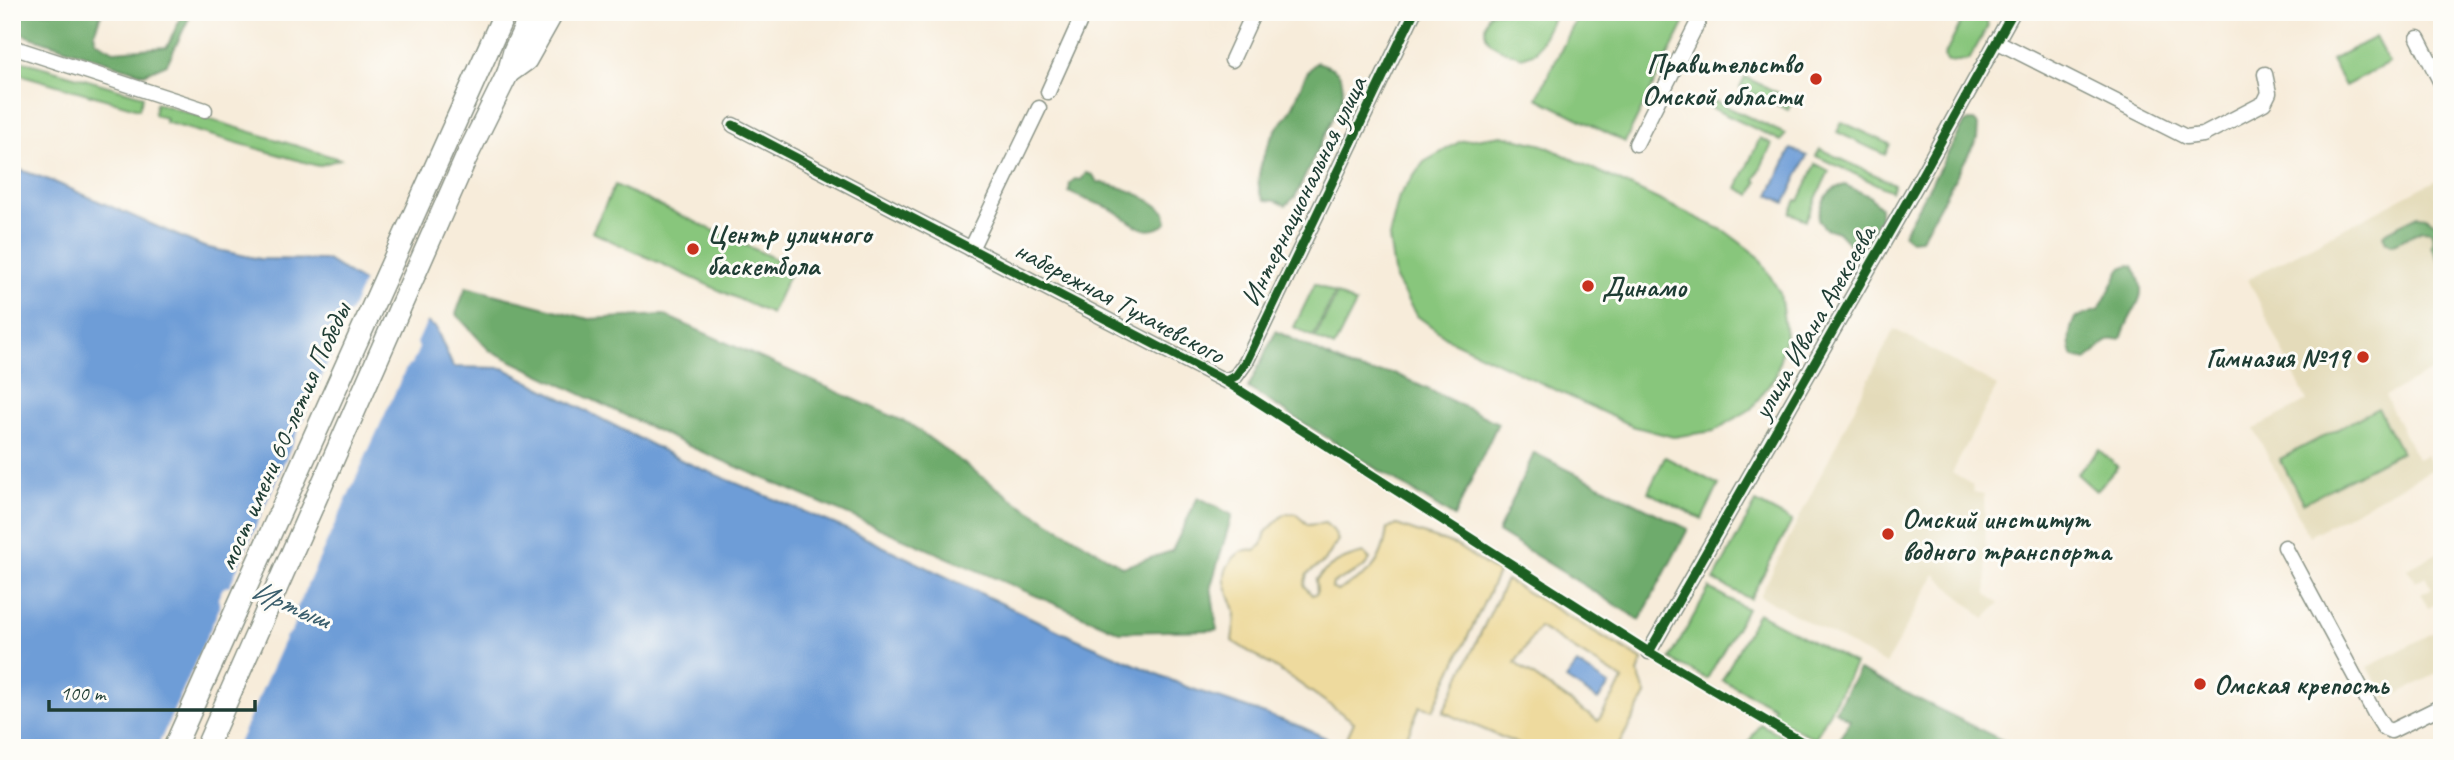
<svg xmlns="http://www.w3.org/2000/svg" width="2454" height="760" font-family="Caveat,sans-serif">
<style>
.built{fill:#e4dbba}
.green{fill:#88c67c;stroke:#548258;stroke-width:2}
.forest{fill:#6eab6c;stroke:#467450;stroke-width:2}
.sand{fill:#eeda9e;stroke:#868c69;stroke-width:2;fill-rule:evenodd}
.water{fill:#6e9dd7;stroke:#466d86;stroke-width:2}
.pier{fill:#f7ecda}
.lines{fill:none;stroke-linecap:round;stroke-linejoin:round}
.street-casing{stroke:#8b9487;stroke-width:17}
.primary-casing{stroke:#8b9487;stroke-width:24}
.street{stroke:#fff;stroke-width:14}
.primary{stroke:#fff;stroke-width:21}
.cycleway-casing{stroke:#fdfcf7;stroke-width:13}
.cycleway{stroke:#1b5e20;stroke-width:9}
.poi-dot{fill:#c8321e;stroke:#fdfcf7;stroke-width:2.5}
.labels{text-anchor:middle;stroke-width:6;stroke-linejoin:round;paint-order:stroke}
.poi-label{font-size:28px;font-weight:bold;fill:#1f3d34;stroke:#fdfcf7;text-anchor:start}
.street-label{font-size:28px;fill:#1f3d34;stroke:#fdfcf7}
.water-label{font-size:30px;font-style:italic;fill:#3b5f6d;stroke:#fdfcf7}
</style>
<rect width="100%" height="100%" fill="#fdfcf7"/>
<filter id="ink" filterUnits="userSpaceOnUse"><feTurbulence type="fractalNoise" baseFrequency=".0143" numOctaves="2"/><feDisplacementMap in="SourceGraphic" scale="14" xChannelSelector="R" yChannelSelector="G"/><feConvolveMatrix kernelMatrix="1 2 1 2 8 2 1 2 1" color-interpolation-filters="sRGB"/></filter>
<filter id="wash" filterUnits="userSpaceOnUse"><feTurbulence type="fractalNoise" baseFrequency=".00686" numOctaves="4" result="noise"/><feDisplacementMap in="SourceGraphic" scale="28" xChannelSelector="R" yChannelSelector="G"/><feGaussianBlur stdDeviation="1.57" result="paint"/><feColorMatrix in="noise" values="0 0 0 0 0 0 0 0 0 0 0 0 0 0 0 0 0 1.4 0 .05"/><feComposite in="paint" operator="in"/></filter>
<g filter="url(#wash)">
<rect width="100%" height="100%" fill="#f7ecda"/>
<!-- built -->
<g class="built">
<path d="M2442,177V366L2385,396L2417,459L2426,455L2433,469L2309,536L2254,429L2307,401L2248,279Z"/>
<path d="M1894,329L1997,386L1952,473L1972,485L1973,492L1984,494L1987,594L1999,604L1984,619L1935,574L1886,664L1760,596Z"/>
<path d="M2441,551L2442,601L2428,608L2421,594L2432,588L2426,576L2415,582L2408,569Z"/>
<path d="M2442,628V671L2386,700L2368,667Z"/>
</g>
<!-- green -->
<g class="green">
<path d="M1490,12H1556L1536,52L1522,57C1496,49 1475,41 1490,12Z"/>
<path d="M1580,12H1690L1625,142L1537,98Z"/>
<path d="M1969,13L1986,19L1988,26L1969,60L1948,62L1944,57L1964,16Z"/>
<path d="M2375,37L2389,63L2345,86L2331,60Z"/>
<path d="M12,58L143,96L139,109L12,72Z"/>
<path d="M1745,77L1793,100L1788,110L1740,88Z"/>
<path d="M1710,99L1785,134L1781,141L1707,106Z"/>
<path d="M156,103L340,159L318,166L168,123L165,122L166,118L154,115Z"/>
<path d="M1842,122L1890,144L1885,155L1837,132Z"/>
<path d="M1502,135L1543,145L1725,231L1759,257L1780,293L1786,335L1776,375L1751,409L1714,431L1673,437L1632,426L1450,340L1416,315L1395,279L1389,237L1399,196L1424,162L1461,141Z"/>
<path d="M1760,138L1772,144L1755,180L1757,182L1751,195L1737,188Z"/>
<path d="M1820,149L1894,184L1891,191L1816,156Z"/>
<path d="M1816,164L1829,171L1806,220L1790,213L1796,200L1799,201Z"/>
<path d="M615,185L793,267L771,314L592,232Z"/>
<path d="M1315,284L1335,293L1313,337L1294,327Z"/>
<path d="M1337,294L1356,304L1334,347L1315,338Z"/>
<path d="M2378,408L2401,452L2303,503L2280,459Z"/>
<path d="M2099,450L2118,467L2096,491L2077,474Z"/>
<path d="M1665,457L1719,485L1702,519L1648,492Z"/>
<path d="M1756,502L1792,521L1750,599L1714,580Z"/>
<path d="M1709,588L1747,609L1707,679L1670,659Z"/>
<path d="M1758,613L1855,664L1815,739L1770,715L1774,707L1722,680Z"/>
<path d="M1760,724L1805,748H1745Z"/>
</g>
<!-- forest -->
<g class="forest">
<path d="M12,12H102L94,33L96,41L114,51L167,47L182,15L179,12H190L191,14L167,64L144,74L12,31Z"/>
<path d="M1317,62C1340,69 1345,75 1342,99L1295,197L1286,205L1276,201L1265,200C1249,185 1267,144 1277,128C1280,123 1285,120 1288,115C1301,97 1298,78 1317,62Z"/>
<path d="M1969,121H1974L1978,125L1977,139L1921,239L1910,240L1903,234L1964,124Z"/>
<path d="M1086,173L1093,175L1097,182C1123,187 1145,194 1165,212L1167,223C1142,242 1129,216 1107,207C1094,202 1082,199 1069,192L1070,183L1075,179L1081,180Z"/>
<path d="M1845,185L1869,196L1880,207C1881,229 1879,246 1853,248L1838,232L1825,228L1818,220C1821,202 1826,189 1845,185Z"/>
<path d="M2418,216L2426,217L2442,228V267L2431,246L2434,239L2432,231L2422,230L2392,245L2386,242L2383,236L2387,231Z"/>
<path d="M2129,265L2133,266C2153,301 2131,304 2122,337L2119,339C2102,339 2099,351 2086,360L2073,357C2067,343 2069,331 2075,318L2099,310L2121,268Z"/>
<path d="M466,287L589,319L664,315L910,424L1018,503L1123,567L1172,551L1198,497L1232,515L1211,586L1217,630L1120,632L691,447L489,350L456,314Z"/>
<path d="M1276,331L1351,368L1374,373H1394L1498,423L1454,517L1248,388Z"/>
<path d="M1534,453L1688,529L1640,620L1498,532Z"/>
<path d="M1859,670L2016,747V748H1844L1837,745L1850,720L1835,711Z"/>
</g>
<!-- sand -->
<g class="sand">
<path d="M1284,514H1296L1308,525L1325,523L1333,530L1338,540L1325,561L1307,574L1304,586L1312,595L1317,593L1316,580C1329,564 1345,557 1364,553L1370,559L1363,568L1333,583L1332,588L1337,591C1369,575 1382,566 1387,529L1397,525L1457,546L1498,573L1433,710L1420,706L1402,748H1365L1346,740L1354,722L1293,679L1232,641C1233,632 1235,622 1235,613C1234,602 1226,592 1225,581C1223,565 1239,547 1255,550L1262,545L1266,532Z"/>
<path d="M1506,580L1643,660L1638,673L1646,695L1617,748L1607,746L1606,748H1527L1443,712ZM1539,627L1623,680L1598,721L1515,663Z"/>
</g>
<!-- water -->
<g class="water">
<path d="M1791,149L1807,156L1785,203L1769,195Z"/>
<path d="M12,167L52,181L204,247L260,259L327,260L436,328L453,367L503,368L683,461L853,532L1061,632L1187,687L1302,727L1348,748H12Z"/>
<path d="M1577,664L1609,685L1598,700L1566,679Z"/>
</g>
<!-- pier -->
<path class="pier" d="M365,279L428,319L417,343L419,348L412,364L406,368L295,612L297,618L291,632L286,636L236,748H157L220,607L218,598L223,588L230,585L339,338L337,330L343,316L350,313Z"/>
</g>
<g filter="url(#ink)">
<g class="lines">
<defs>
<g id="street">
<path d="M2418,38L2442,85"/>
<path d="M1996,41L2186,137L2203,135L2264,103L2269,93L2265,74"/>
<path d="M12,47L205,110"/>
<path d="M1232,60L1254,12"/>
<path d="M1048,92L1084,12"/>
<path d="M733,125L1225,381L1236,376L1246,362L1414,12"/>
<path d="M1636,144L1703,12"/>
<path d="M971,249L1039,108"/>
<path d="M2285,547L2375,714L2384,728L2391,731L2442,706"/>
<path d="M1649,652L1917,184L2013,12"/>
</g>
<g id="primary">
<path d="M508,73L526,60L553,12"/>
<path d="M174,748L505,12"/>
<path d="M206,748L466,158L508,73L514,51L532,12"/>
</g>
</defs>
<!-- street casing -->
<use href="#street" class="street-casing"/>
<!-- primary casing -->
<use href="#primary" class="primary-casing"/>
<!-- street -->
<use href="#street" class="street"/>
<!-- primary -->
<use href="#primary" class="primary"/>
<defs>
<g id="cycleway">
<path d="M733,125L1225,381L1649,652L1800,741L1818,748"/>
<path d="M1225,381L1236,376L1246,362L1414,12"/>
<path d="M1649,652L1917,184L2013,12"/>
</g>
</defs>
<!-- cycleway casing -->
<use href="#cycleway" class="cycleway-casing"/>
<!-- cycleway -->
<use href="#cycleway" class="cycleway"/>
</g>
</g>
<!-- markers -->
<g class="poi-dot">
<circle cx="1816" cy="79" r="7"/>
<circle cx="693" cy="249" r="7"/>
<circle cx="1588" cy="286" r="7"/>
<circle cx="2363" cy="357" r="7"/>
<circle cx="1888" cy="534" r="7"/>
<circle cx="2200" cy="684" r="7"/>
</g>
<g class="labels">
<!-- poi labels -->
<g class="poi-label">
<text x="1802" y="73" text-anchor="end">Правительство<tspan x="1802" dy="32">Омской области</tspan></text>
<text x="707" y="243">Центр уличного<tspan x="707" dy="32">баскетбола</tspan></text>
<text x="1602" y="296">Динамо</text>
<text x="2349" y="367" text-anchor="end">Гимназия №19</text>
<text x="1902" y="528">Омский институт<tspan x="1902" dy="32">водного транспорта</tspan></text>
<text x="2214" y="694">Омская крепость</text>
</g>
<!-- street labels -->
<g class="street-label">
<text transform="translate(1303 191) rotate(-64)" y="10">Интернациональная улица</text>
<text transform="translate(1120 301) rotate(28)" y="10">набережная Тухачевского</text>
<text transform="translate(1813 322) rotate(-60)" y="10">улица Ивана Алексеева</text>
<text transform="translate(283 436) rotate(-66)" y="10">мост имени 60-летия Победы</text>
</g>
<!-- water labels -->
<g class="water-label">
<text transform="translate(291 604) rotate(23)" y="10">Иртыш</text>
</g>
</g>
<!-- margin -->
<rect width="2454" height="760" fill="none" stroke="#fdfcf7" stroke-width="42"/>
<!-- scale -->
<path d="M49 700v10h206v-10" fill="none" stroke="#1f3d34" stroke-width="3.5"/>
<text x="60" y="700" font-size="21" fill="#1f3d34" stroke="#fdfcf7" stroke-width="5" paint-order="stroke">100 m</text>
</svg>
